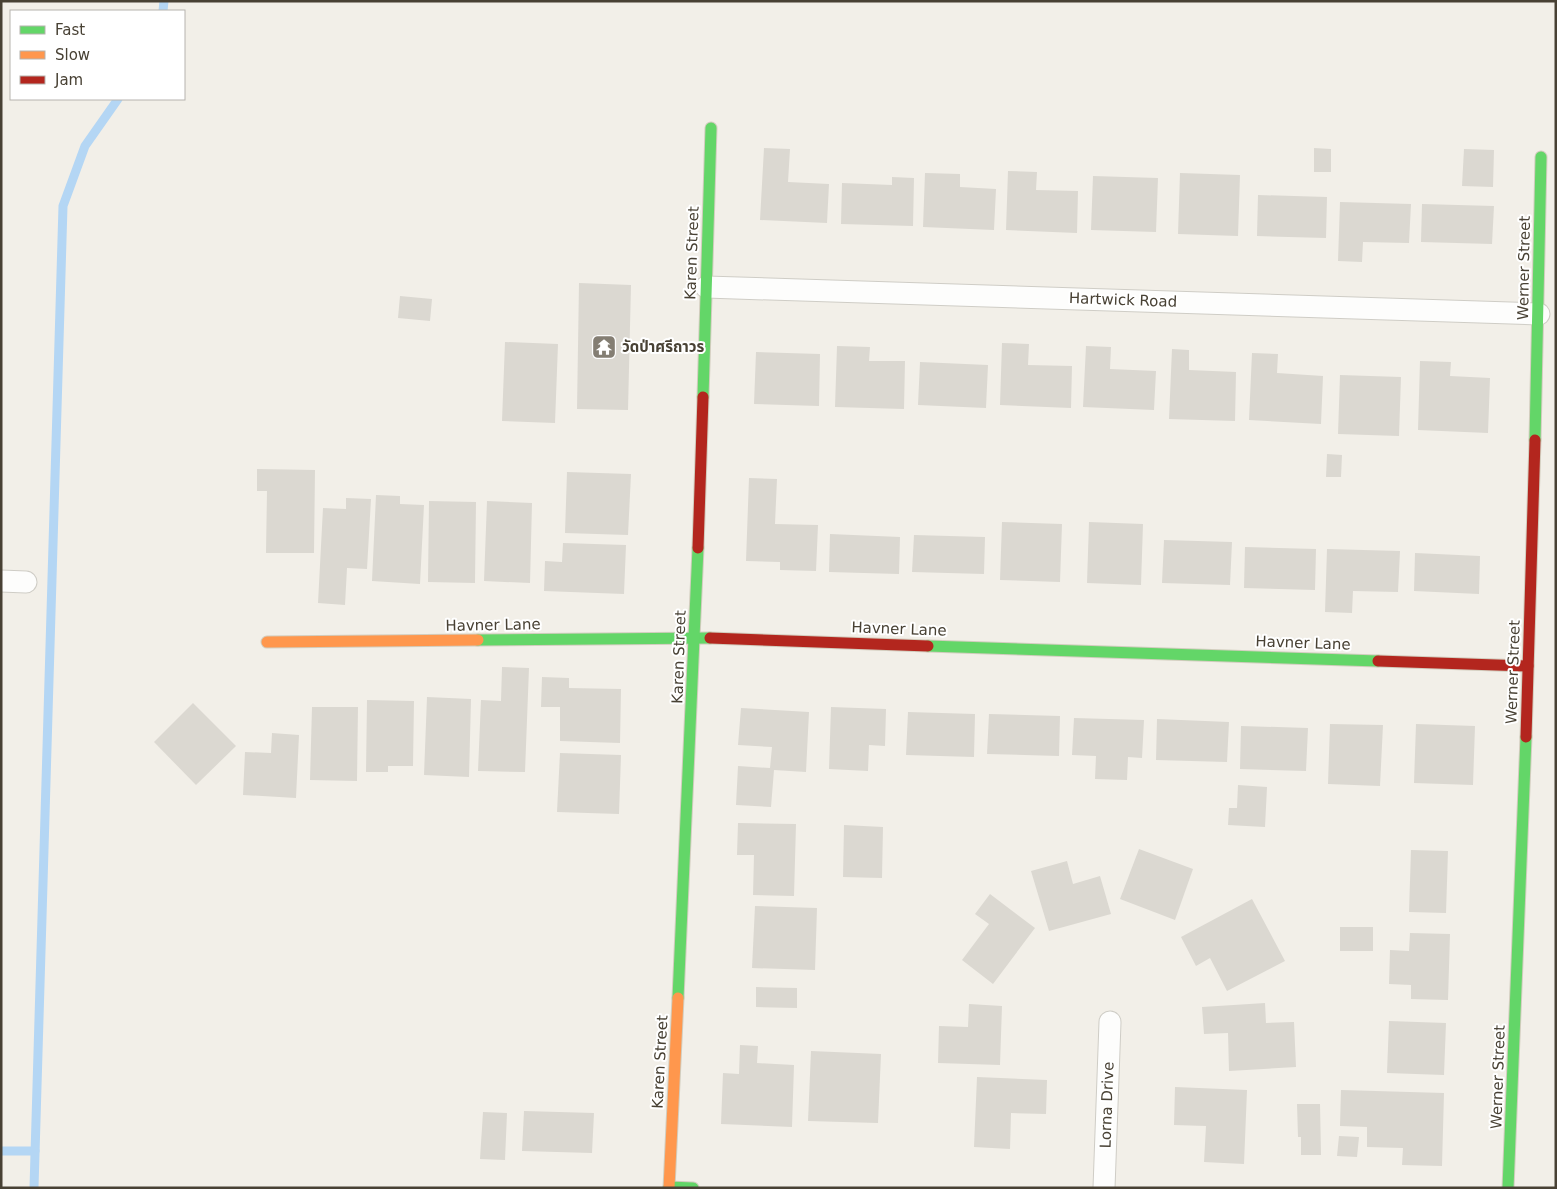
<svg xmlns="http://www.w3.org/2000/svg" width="1557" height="1189" font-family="'DejaVu Sans','Noto Sans Thai',sans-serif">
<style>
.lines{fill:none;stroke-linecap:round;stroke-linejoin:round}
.stream{stroke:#b4d6f4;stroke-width:9}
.building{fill:#dbd8d1}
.street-casing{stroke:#cfcdc6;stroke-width:23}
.fast-casing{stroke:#d2cdbe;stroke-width:13}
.slow-casing{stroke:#d2cdbe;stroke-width:13}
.jam-casing{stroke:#d2cdbe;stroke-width:13}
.street{stroke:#fdfdfc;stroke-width:21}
.fast{stroke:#63d668;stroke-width:11}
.slow{stroke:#ff974d;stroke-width:11}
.jam{stroke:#b3261e;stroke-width:11}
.labels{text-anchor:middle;stroke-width:4;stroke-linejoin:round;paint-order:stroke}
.street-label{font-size:15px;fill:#484134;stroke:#fff}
.poi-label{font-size:15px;font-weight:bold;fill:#484134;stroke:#fff;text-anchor:start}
</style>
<rect width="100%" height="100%" fill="#f2efe8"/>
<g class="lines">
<!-- stream -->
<g class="stream">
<path d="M163,11L164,1"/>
<path d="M1,1151H35"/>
<path d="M34,1188L63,206L85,146L118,99"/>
</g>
</g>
<!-- building -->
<g class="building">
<path d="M764,148L790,149L788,182L829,184L827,223L760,220Z"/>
<path d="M1314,148L1331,149V172H1314Z"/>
<path d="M1464,149L1494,150L1493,187L1462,186Z"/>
<path d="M1008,171L1037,172L1036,190L1078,191L1077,233L1006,230Z"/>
<path d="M925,173L960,174V187L996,189L994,230L923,227Z"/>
<path d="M1180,173L1240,175L1238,236L1178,234Z"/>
<path d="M1093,176L1158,178L1156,232L1091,230Z"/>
<path d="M892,177L914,178L913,226L841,224L842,183L892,185Z"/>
<path d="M1258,195L1327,197L1326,238L1257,236Z"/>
<path d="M1340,202L1411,204L1409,243L1363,242L1362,262L1338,261Z"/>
<path d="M1422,204L1494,206L1492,244L1421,242Z"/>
<path d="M579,283L631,285L628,410L577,409Z"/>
<path d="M400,296L432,299L430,321L398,318Z"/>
<path d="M505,342L558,344L555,423L502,421Z"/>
<path d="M1002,343L1029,344L1028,365L1072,366L1071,408L1000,405Z"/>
<path d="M837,346L870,347L869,361H905L904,409L835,407Z"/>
<path d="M1086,346L1111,347L1110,369L1156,371L1154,410L1083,407Z"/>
<path d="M1172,349L1189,350V370L1236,372L1235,421L1169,419Z"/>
<path d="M756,352L820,354L819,406L754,404Z"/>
<path d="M1252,353L1278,354L1277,373L1323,376L1321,424L1249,420Z"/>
<path d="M1420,361L1451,362L1450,376L1490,378L1488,433L1418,430Z"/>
<path d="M920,362L988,365L986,408L918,405Z"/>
<path d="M1340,375L1401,377L1399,436L1338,434Z"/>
<path d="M1327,454L1342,455L1341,477H1326Z"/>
<path d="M257,469L315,470L314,553H266L267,491H257Z"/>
<path d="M567,472L631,474L628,535L565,533Z"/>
<path d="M749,478L777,479L775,524L818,525L816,571L780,570V562L746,561Z"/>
<path d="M376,495L400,496V504L424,505L420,584L372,581Z"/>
<path d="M346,498L371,499L367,569L347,568L345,605L318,603L323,508L346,509Z"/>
<path d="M429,501L476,502L475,583L428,582Z"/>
<path d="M487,501L532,503L530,583L484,581Z"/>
<path d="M1002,522L1062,524L1060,582L1000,580Z"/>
<path d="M1089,522L1143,524L1141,585L1087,583Z"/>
<path d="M830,534L900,537L899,574L829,572Z"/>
<path d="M914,535L985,537L984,574L912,572Z"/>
<path d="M1164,540L1232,542L1230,585L1162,583Z"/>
<path d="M563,543L626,545L624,594L544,591L545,561L562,562Z"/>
<path d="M1245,547L1316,549L1315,590L1244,588Z"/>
<path d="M1327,549L1400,551L1398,592L1353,591L1352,613L1325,612Z"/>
<path d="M1415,553L1480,556L1479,594L1414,591Z"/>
<path d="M502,667L529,668L525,772L478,771L481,700L501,701Z"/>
<path d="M542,677L569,678V688L621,689L620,743L560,741V707H541Z"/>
<path d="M427,697L471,699L469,777L424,775Z"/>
<path d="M367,700L414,701L413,766H388V772H366Z"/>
<path d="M193,703L236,746L196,785L154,742Z"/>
<path d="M312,707H358L357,781L310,780Z"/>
<path d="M831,707L886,709L885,746L869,745L868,771L829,769Z"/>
<path d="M741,708L809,712L806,772L774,770L771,807L736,805L738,766L770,768L772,747L738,745Z"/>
<path d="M908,712L975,714L974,757L906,755Z"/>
<path d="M989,714L1060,716L1059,756L987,754Z"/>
<path d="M1074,718L1144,720L1142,758L1128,757L1127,780L1095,779L1096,756L1072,755Z"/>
<path d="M1157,719L1229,722L1227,762L1156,760Z"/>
<path d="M1330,724L1383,725L1380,786L1328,784Z"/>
<path d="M1416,724L1475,726L1473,785L1414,783Z"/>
<path d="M1241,726L1308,728L1306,771L1240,769Z"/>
<path d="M272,733L299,735L296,798L243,795L245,752L271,753Z"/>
<path d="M560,753L621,755L619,814L557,812Z"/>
<path d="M1238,785L1267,787L1265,827L1228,825L1229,808H1237Z"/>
<path d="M738,823L796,824L794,896L753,895L754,855H737Z"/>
<path d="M844,825L883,827L882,878L843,877Z"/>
<path d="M1139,849L1193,869L1175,920L1120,899Z"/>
<path d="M1411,850L1448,851L1446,913L1409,912Z"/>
<path d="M1067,861L1073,884L1100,876L1111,914L1049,931L1031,871Z"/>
<path d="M990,894L1035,928L993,984L962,960L989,924L975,914Z"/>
<path d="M1252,899L1285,961L1227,991L1210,958L1196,966L1181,937Z"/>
<path d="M755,906L817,908L815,970L752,968Z"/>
<rect x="1340" y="927" width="33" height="24"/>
<path d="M1410,933L1450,934L1448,1000L1411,999V985L1389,984L1390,950L1409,951Z"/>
<path d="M756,987L797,988V1008L756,1007Z"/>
<path d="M1265,1003L1266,1023L1294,1022L1296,1067L1229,1071L1228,1033L1204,1034L1202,1007Z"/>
<path d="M969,1004L1002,1006L1000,1065L938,1063L939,1026L968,1027Z"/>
<path d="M1389,1021L1446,1023L1444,1075L1387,1073Z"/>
<path d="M740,1045L758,1046L757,1063L794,1065L792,1127L721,1124L723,1073L739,1074Z"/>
<path d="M811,1051L881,1054L878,1123L808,1121Z"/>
<path d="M977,1077L1047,1080L1046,1114L1011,1113L1010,1149L974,1147Z"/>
<path d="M1175,1087L1247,1090L1244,1164L1204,1162L1206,1126L1174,1125Z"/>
<path d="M1341,1090L1444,1093L1442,1166L1402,1165L1403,1148L1367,1147V1127L1340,1126Z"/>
<path d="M1297,1104H1320L1321,1155H1301V1137H1298Z"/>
<path d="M524,1111L594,1113L592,1153L522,1151Z"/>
<path d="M483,1112L507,1113L505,1160L480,1159Z"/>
<path d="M1339,1136L1359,1137L1357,1157L1337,1156Z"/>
</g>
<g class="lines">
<defs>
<g id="street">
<path d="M706,287L1539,314"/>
<path d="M1,581L26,582"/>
<path d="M1104,1188L1110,1022"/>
</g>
<g id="fast">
<path d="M703,397L711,128"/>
<path d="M1535,440L1541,157"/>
<path d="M478,640L710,638"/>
<path d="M928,646L1378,661"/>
<path d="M678,998L698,548"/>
<path d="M669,1187L693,1188"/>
<path d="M1508,1188L1526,737"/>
</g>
<g id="slow">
<path d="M267,642L478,640"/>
<path d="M669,1188L678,998"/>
</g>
<g id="jam">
<path d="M698,548L703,397"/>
<path d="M710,638L928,646"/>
<path d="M1378,661L1528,666"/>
<path d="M1526,737L1535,440"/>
</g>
</defs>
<!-- street casing -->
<use href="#street" class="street-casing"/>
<!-- fast casing -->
<use href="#fast" class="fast-casing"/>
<!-- slow casing -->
<use href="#slow" class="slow-casing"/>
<!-- jam casing -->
<use href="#jam" class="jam-casing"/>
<!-- street -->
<use href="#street" class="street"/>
<!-- fast -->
<use href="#fast" class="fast"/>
<!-- slow -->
<use href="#slow" class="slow"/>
<!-- jam -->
<use href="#jam" class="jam"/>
</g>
<!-- icons -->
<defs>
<symbol id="temple-square" viewBox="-11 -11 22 22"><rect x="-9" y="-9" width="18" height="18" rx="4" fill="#847e73" stroke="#fff"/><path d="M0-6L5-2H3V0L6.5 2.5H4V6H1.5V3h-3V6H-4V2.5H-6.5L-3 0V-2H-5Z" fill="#fff"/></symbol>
</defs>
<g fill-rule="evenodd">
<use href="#temple-square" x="590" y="333" width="28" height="28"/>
</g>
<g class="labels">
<!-- street labels -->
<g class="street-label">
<text transform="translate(692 253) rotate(-88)" y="5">Karen Street</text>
<text transform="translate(1524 268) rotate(-89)" y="5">Werner Street</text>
<text transform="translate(1123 300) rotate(2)" y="5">Hartwick Road</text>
<text transform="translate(493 625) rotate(-1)" y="5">Havner Lane</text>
<text transform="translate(899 629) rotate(2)" y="5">Havner Lane</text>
<text transform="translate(1303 643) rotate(2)" y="5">Havner Lane</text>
<text transform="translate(679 657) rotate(-88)" y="5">Karen Street</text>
<text transform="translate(1513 672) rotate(-88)" y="5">Werner Street</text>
<text transform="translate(660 1062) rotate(-87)" y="5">Karen Street</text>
<text transform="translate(1498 1077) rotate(-88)" y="5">Werner Street</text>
<text transform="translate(1107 1105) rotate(-88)" y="5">Lorna Drive</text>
</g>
<!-- poi labels -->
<g class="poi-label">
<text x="622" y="352">วัดป่าศรีถาวร</text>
</g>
</g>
<!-- border -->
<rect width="1557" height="1189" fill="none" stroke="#484134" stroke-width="5"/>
<!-- legend -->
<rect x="10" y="10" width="175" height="90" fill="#ffffff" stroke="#b6b3ae"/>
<rect x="20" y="26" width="25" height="8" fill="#63d668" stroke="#b6b3ae"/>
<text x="55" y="35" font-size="15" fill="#484134">Fast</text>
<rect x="20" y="51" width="25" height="8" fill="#ff974d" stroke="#b6b3ae"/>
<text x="55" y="60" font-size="15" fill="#484134">Slow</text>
<rect x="20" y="76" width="25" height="8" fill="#b3261e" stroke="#b6b3ae"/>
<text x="55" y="85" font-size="15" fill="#484134">Jam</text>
</svg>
